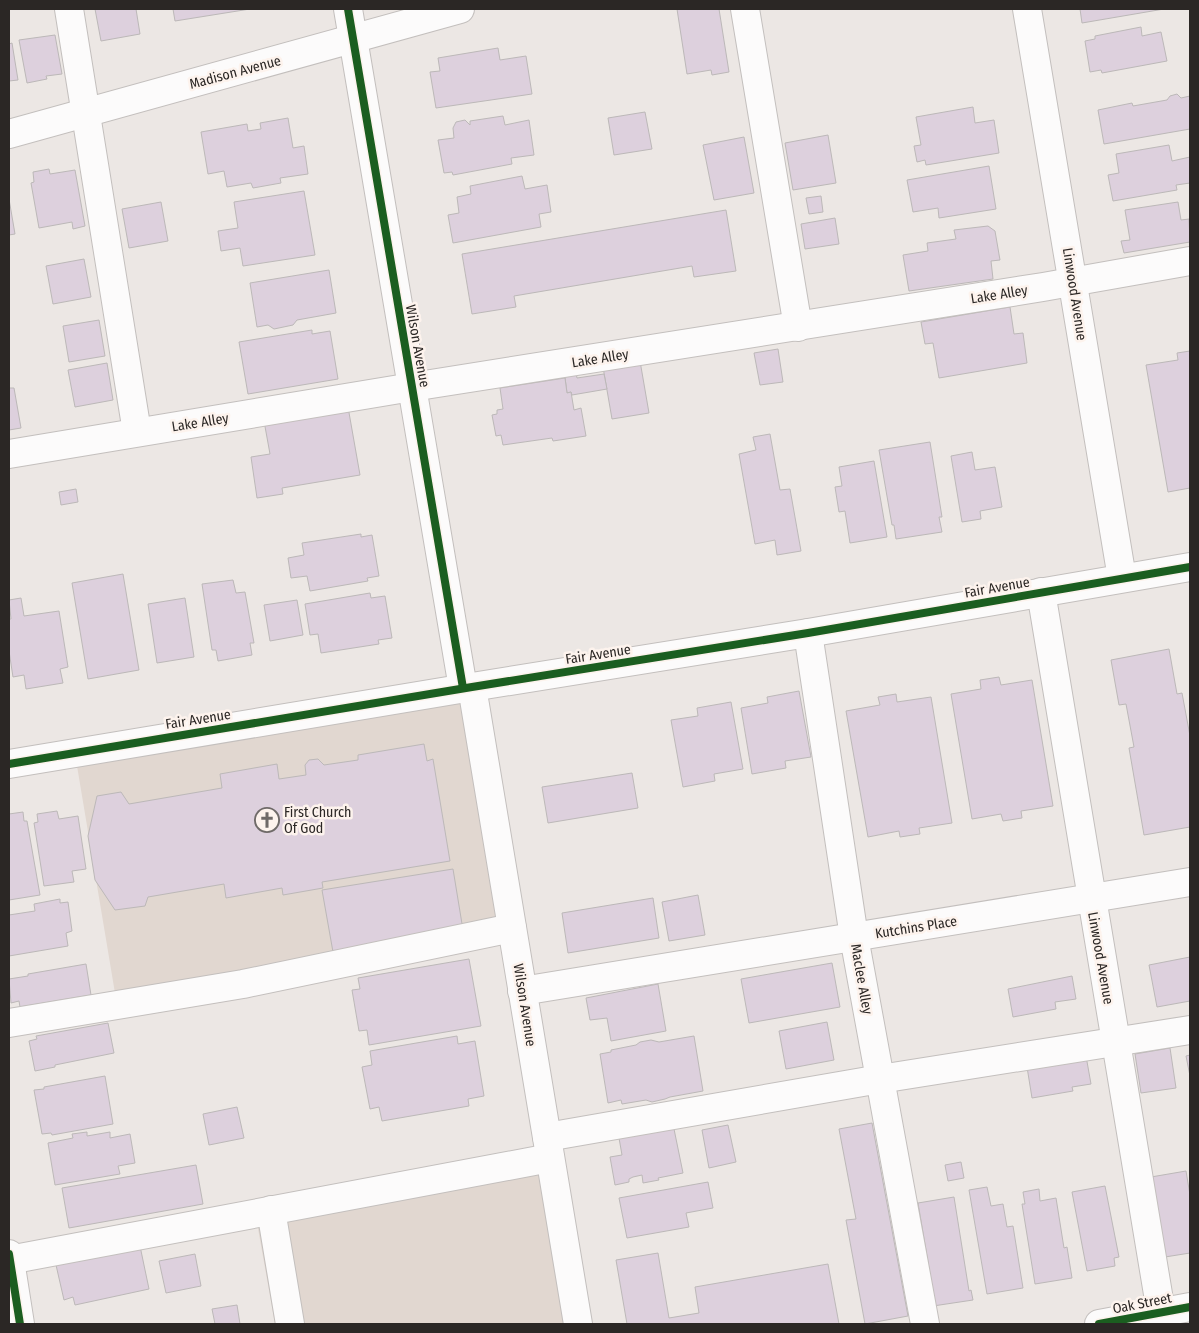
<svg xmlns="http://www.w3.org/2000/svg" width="1199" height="1333" font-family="'Fira Sans Condensed',sans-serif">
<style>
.built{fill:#e1d7d0}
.building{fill:#ddd0dd;stroke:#bcb8b8}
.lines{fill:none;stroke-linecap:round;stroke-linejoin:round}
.minor-casing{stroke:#c3bfbd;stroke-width:30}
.minor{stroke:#fcfbfb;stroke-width:28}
.cycleway-casing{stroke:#fdf3ed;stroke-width:11}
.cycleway{stroke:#1b5e20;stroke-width:8}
.labels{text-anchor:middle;stroke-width:5;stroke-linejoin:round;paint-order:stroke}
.street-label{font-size:14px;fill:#2b2725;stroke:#fdf3ed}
.poi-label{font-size:14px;fill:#2b2725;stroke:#fdf3ed;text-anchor:start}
</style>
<rect width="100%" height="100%" fill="#ece7e4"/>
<!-- built -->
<g class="built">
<path d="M474,681L516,932L116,999L74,748Z"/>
<path d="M551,1160L579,1324H275L254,1206Z"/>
</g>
<!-- building -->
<g class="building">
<path d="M95,9H136L140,34L101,41Z"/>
<path d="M173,9H250L175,21Z"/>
<path d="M677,9H719L729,72L712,75L711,70L687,74Z"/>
<path d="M1080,9H1164L1082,23Z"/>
<path d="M1141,27L1142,36L1161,32L1167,61L1102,73L1101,70L1090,72L1085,41L1095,39V36Z"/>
<path d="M55,35L62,74L46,76L47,79L27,83L19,40Z"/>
<path d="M12,43L18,80L9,81V44Z"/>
<path d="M498,48L500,60L526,56L532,94L436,108L430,72L440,71L438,58Z"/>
<path d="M1177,94L1181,98L1190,96V129L1104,144L1098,110L1132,103L1133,106L1167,100L1170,96Z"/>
<path d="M973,107L975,123L994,120L999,153L926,165L925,160L917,162L914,146L921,145L916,117Z"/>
<path d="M645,112L652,149L614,155L608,118Z"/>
<path d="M503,116L505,125L529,120L534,155L511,158L512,164L453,175L452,172L444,173L438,140L454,138L453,128L456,122L465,120L470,125V121Z"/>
<path d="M288,118L293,148L304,146L308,174L280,178L281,183L253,188L251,183L227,187L224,171L208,174L201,132L247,124L248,131L261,129L260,123Z"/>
<path d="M828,135L836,183L793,190L785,143Z"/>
<path d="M744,137L754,193L714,200L703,145Z"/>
<path d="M1169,145L1172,161L1190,157V183L1176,185L1177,190L1113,201L1108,175L1119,173L1116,154Z"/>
<path d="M989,166L996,209L939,218L938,208L913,212L907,180Z"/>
<path d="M49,169L50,174L75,170L85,226L73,229L72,222L39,228L31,183L34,182L33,172Z"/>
<path d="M522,176L525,189L547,185L551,212L539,214L541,227L453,243L448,215L459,213L457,197L471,194L470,186Z"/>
<path d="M304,191L315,255L243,266L240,248L221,251L218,231L238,228L234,202Z"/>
<path d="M821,196L823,212L809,214L806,198Z"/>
<path d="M9,199L15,234L9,235Z"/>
<path d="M161,202L168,241L129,248L122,209Z"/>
<path d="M1178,202L1181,220L1189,219L1190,242L1124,253L1121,241L1130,240L1125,210Z"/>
<path d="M726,210L736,271L694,277L692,266L514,296L516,307L472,314L462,254Z"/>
<path d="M835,218L839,244L805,249L801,224Z"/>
<path d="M988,226L995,231L1000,260L991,261L993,279L909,291L903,255L928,251L927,243L956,239L954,230Z"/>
<path d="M84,259L91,297L53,304L46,266Z"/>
<path d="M329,270L336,313L297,320L293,325L274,329L268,325L257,327L250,283Z"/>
<path d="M1010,307L1014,334L1023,333L1027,363L939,378L933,343L925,344L921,322Z"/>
<path d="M99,320L105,356L69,362L63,326Z"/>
<path d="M312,330V334L330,331L338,379L248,394L239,342Z"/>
<path d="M778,349L783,382L760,385L754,353Z"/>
<path d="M1190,351V488L1168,492L1146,365L1178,360L1177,353Z"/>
<path d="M640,361L649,413L612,419L603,367Z"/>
<path d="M107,363L113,400L75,407L68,370Z"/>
<path d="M575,368L577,378L604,374L607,389L572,395L571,392L567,393L564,370Z"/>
<path d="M565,378L567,393L571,392L574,410L581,408L586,436L553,441L552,438L503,445L501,435L496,436L492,415L497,414V410L503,409L500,388Z"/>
<path d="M9,388H14L21,428L9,430Z"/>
<path d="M348,407L360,475L282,488L283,494L257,498L251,457L270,454L264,421Z"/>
<path d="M770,434L780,490L790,489L801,551L777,555L775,540L755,544L739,454L756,450L753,437Z"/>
<path d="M930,442L942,517H939L942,532L896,539L894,525H892L879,450Z"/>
<path d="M972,452L975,470L995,467L1002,507L980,511L981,519L962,522L951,456Z"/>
<path d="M874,461L887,537L850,543L845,511L839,512L835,487L842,486L839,467Z"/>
<path d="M76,489L78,502L61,505L59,492Z"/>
<path d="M361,534V537L372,535L379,576L367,578L368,581L310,591L307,576L291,578L288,558L304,555L302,543Z"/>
<path d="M123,574L139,670L88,679L72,583Z"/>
<path d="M233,580L236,593L245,592L254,643H250L252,655L218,661L216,650H212L202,584Z"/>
<path d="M370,593L371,598L385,596L392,638L378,640L379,644L321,653L318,634L310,635L305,604Z"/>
<path d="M21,598L24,616L59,611L68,667L60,669L63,683L26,689L24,675L13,677L9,651V619H11L9,600Z"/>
<path d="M185,598L194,657L157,663L148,604Z"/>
<path d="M297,600L303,635L270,641L264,605Z"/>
<path d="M1169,649L1177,694L1182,693L1190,736V827L1144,835L1129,748L1134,747L1126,704L1119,705L1111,660Z"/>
<path d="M999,677L1001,685L1032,680L1053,806L1021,811L1022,818L1003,821L1001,814L972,819L951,694L981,689L980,680Z"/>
<path d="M799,691L811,757L785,761L786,768L752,774L741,708L768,703L767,697Z"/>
<path d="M896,694L897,702L931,697L952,823L919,828L920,834L900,837L899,831L868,837L846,711L880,705L878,697Z"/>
<path d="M731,702L743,769L714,774L715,781L683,787L671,720L698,716L697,708Z"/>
<path d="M424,744L427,761L433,759L450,861L322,882L323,888L283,895L282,888L226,898L224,884L148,897L145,906L115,910L95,880L88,836L97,796L121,792L129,804L222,788L220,774L277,764L279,779L306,775L305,765L309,760L318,759L324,765L358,760V755Z"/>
<path d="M632,773L638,808L548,823L542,787Z"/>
<path d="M57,811L59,819L78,816L86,869L72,871L74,882L44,886L34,823L38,822L37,814Z"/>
<path d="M23,812L24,821H27L40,895L9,900V814Z"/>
<path d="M453,869L463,930L333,952L322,890Z"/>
<path d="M698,895L705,935L669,941L662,902Z"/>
<path d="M653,898L659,938L568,953L562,913Z"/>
<path d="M60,899V903L68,902L72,931L66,933L68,946L9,956V915L35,911L34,904Z"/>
<path d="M1190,957V1001L1157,1007L1149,965Z"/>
<path d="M469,959L481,1026L369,1045L367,1030L359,1031L352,990L360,989L358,978Z"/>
<path d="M832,963L840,1007L749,1023L741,979Z"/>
<path d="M86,964L91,995L20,1007L19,1001L11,1003L9,979L28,976V974Z"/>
<path d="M1072,976L1076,999L1055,1002L1056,1009L1013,1017L1008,989Z"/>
<path d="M658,984L666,1031L611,1041L607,1018L590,1020L586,998Z"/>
<path d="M827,1022L834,1060L786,1069L779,1031Z"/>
<path d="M108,1023L114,1053L55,1065V1067L35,1071L29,1041L37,1039L36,1036Z"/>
<path d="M457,1036L458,1044L475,1041L484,1096L468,1099L469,1106L382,1121L379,1107L370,1109L362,1067L372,1065L370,1051Z"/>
<path d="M694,1036L703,1091L670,1097L665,1099L652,1102L646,1100L622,1104L621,1100L608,1103L600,1054L611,1052V1050L636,1045L640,1042L651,1040L659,1042Z"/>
<path d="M1170,1048L1176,1088L1141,1093L1135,1054Z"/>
<path d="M1190,1055V1076L1186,1056Z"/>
<path d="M1086,1056L1091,1084L1072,1087L1073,1091L1032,1098L1027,1067Z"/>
<path d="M105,1076L113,1124L52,1135L51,1133L42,1134L34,1090L44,1089V1087Z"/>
<path d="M237,1107L244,1138L209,1145L203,1114Z"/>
<path d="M872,1123L908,1316L865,1324L846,1220L856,1219L839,1129Z"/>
<path d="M728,1125L736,1162L709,1168L702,1130Z"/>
<path d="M674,1129L683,1173L658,1178L659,1180L643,1183L642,1175L633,1177L629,1179V1182L615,1185L610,1157L622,1155L619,1138Z"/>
<path d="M87,1132V1136L110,1132V1138L130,1134L135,1163L118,1166L120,1174L55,1185L48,1143L73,1138L72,1134Z"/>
<path d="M961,1162L964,1178L948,1181L945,1165Z"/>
<path d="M196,1165L203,1204L69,1228L62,1188Z"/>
<path d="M1186,1171L1190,1195V1253L1165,1257L1151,1177Z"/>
<path d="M708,1182L713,1208L686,1213L689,1227L627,1238L619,1198Z"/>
<path d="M1105,1186L1119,1257L1114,1258L1115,1266L1087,1271L1072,1192Z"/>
<path d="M987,1187L991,1206L1003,1204L1007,1227L1013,1226L1023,1288L987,1294L969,1190Z"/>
<path d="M1039,1189L1040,1201L1056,1198L1064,1248L1067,1247L1072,1278L1035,1284L1022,1204H1025L1023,1192Z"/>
<path d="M954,1197L969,1291L971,1290L973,1300L933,1306L929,1287L932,1286L918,1203Z"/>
<path d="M140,1246L149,1289L75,1305L73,1297L64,1300L56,1265Z"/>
<path d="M658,1253L669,1318L699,1313L695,1287L828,1264L839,1324H627L616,1260Z"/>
<path d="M195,1254L201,1286L166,1293L159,1261Z"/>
<path d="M237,1305L240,1324H215L212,1309Z"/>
</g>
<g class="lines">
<defs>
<g id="minor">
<path d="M69,9L137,432"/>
<path d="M348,9L463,688"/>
<path d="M745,9L798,327"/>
<path d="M1027,9L1122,578"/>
<path d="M9,134L460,9"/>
<path d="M9,454L412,387L1043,287L1190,261"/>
<path d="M1041,592L1163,1324"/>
<path d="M808,633L854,937L925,1324"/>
<path d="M472,687L578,1324"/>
<path d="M9,764L472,687L808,633L1190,567"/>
<path d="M522,991L1190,882"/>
<path d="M9,1023L243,984L512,928"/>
<path d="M547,1137L880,1079L1190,1030"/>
<path d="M271,1210L290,1324"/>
<path d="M9,1254L20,1324"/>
<path d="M9,1260L550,1158"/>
<path d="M1099,1324L1190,1307"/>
</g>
</defs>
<!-- minor casing -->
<use href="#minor" class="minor-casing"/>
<!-- minor -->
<use href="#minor" class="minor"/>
<defs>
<g id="cycleway">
<path d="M348,9L463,688"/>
<path d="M9,764L472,687L808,633L1190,567"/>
<path d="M9,1254L20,1324"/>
<path d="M1099,1324L1190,1307"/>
</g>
</defs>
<!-- cycleway casing -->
<use href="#cycleway" class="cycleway-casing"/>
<!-- cycleway -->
<use href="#cycleway" class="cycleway"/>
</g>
<!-- icons -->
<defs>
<symbol id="church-ring" viewBox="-11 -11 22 22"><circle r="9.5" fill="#fdf3ed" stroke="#6f6a68" stroke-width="1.5"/><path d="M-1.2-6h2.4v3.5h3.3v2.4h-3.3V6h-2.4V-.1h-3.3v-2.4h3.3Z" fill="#6f6a68"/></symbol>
</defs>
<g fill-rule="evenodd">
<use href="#church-ring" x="253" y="806" width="28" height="28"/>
</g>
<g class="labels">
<!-- street labels -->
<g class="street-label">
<text transform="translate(235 72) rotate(-15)" y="5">Madison Avenue</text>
<text transform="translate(999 294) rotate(-9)" y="5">Lake Alley</text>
<text transform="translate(1075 294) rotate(81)" y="5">Linwood Avenue</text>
<text transform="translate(418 346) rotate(80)" y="5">Wilson Avenue</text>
<text transform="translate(600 358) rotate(-9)" y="5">Lake Alley</text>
<text transform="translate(200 422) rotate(-9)" y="5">Lake Alley</text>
<text transform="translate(997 587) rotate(-10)" y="5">Fair Avenue</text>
<text transform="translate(598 654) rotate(-9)" y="5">Fair Avenue</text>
<text transform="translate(198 719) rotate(-9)" y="5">Fair Avenue</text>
<text transform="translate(916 927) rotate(-9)" y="5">Kutchins Place</text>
<text transform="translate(1101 958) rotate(80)" y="5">Linwood Avenue</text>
<text transform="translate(862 979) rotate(80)" y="5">Maclee Alley</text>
<text transform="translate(525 1005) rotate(81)" y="5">Wilson Avenue</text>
<text transform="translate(1142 1303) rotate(-11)" y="5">Oak Street</text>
</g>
<!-- poi labels -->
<g class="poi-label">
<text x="284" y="817">First Church<tspan x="284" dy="16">Of God</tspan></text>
</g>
</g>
<!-- border -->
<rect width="1199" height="1333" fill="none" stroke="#2b2725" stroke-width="20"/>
</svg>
